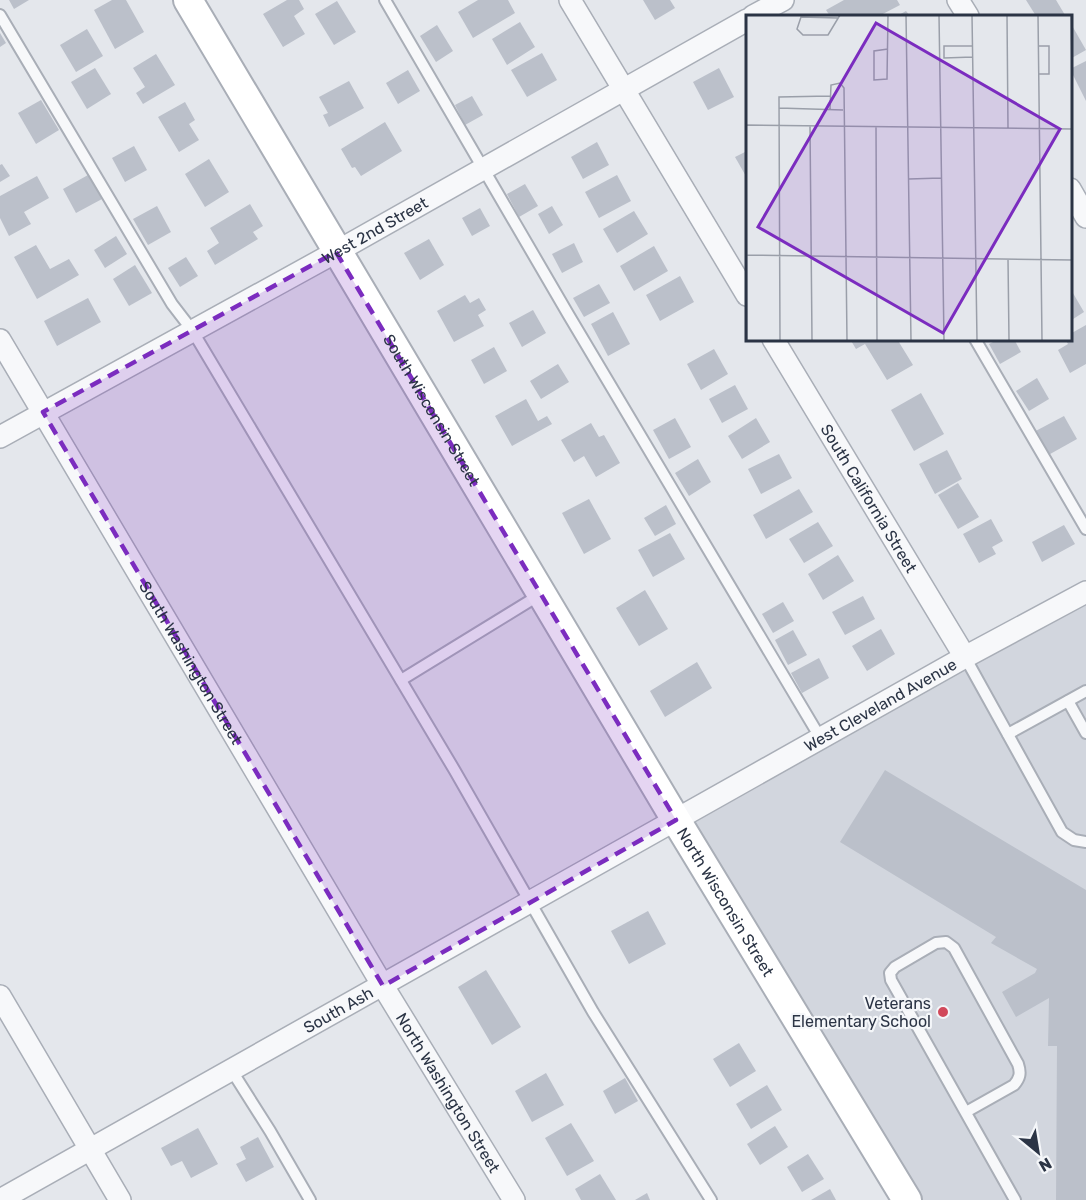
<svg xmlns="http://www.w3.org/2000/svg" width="1086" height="1200" font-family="Rubik,sans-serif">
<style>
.built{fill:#d2d6de}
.building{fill:#bbc0ca}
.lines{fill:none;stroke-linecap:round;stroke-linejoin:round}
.lane-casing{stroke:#a9aeb7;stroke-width:14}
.street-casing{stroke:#a9aeb7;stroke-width:24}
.secondary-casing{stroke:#a9aeb7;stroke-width:32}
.lane{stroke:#f7f8fa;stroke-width:10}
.street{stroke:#f7f8fa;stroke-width:21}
.secondary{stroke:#fff;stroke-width:28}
.marked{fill:#7b2cbf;fill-opacity:0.2;stroke:#7b2cbf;stroke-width:4.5;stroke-dasharray:12 8;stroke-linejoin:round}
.poi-dot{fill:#d1495b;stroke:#f4f6f9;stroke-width:2}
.labels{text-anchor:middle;stroke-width:4.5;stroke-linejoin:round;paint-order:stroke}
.street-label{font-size:16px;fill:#2b3445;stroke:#f4f6f9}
.poi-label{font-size:16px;fill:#2b3445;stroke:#f4f6f9;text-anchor:end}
.inset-road{fill:none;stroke:#9a9fa9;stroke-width:1.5}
.view{fill:#7b2cbf;fill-opacity:0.15;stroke:#7b2cbf;stroke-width:3}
.inset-edge{fill:none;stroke:#2b3445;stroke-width:3}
</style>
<rect width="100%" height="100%" fill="#e4e7ec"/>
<!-- built -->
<path class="built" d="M1086,601V1200H911L690,823Z"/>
<!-- building -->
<g class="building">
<path d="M9,0H29L14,9Z"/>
<path d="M112,0H126L144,32L115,49L94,10Z"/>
<path d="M287,0H299L304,9L294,16L305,34L283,47L263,14Z"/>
<path d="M478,0H508L515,13L473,38L458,12Z"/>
<path d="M643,0H670L675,8L655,20Z"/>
<path d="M844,0H897L900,5L879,16H830L826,10Z"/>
<path d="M1026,0H1056L1065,15L1062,16H1036Z"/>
<path d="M337,1L356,32L334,45L315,14Z"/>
<path d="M906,11L910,16H897Z"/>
<path d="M520,22L535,47L507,65L492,39Z"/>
<path d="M1070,22L1086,50L1070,59Z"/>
<path d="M437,25L453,51L436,62L420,36Z"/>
<path d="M87,29L103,56L76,72L60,45Z"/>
<path d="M0,33L6,43L0,47Z"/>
<path d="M542,53L557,80L527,97L511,70Z"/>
<path d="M156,54L175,85L143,104L136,93L145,87L133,68Z"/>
<path d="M1086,61V101L1070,69Z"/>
<path d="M95,68L111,94L87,109L71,82Z"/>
<path d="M719,68L734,97L708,110L693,82Z"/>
<path d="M408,70L420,91L398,104L386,83Z"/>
<path d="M349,81L364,108L329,127L323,115L328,113L319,97Z"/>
<path d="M472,96L483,115L465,125L455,105Z"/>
<path d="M41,100L59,130L36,144L18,113Z"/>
<path d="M185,102L195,120L189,124L199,140L179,152L158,117Z"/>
<path d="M385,122L402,151L361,176L355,167L352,168L341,149Z"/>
<path d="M597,142L609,165L583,179L571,157Z"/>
<path d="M134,146L147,170L125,182L112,158Z"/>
<path d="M747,151V178L735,157Z"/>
<path d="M209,159L229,192L205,207L185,174Z"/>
<path d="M2,164L10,176L0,182V165Z"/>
<path d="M88,175L102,199L76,213L63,189Z"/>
<path d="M617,175L631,201L599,218L585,192Z"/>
<path d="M37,176L49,198L24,212L31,224L9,236L0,218V196Z"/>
<path d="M525,184L538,206L519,217L507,194Z"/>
<path d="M250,204L263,226L253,232L258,239L215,265L207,251L219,243L210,228Z"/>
<path d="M157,206L171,232L148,245L133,219Z"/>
<path d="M552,206L563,225L549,234L538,214Z"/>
<path d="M480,208L490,226L472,236L462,218Z"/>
<path d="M634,211L648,234L617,253L603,229Z"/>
<path d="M116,236L127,254L105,268L94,250Z"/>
<path d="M429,239L444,265L420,280L404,253Z"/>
<path d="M574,243L583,262L562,273L552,254Z"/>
<path d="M36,245L50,269L69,259L79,275L37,299L14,257Z"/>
<path d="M654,246L668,271L634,291L620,266Z"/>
<path d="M186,257L198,276L180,287L168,268Z"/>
<path d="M135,265L152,293L129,306L113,279Z"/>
<path d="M680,276L694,302L660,321L646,295Z"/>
<path d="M599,284L610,303L584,317L573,298Z"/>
<path d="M1070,288L1084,312L1070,321Z"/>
<path d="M465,295L470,303L479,298L486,310L478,315L484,326L454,342L437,311Z"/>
<path d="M88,298L101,322L57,346L44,321Z"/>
<path d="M533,310L546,333L522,347L509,323Z"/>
<path d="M613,312L630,344L608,356L591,324Z"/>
<path d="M1086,325V364L1070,373L1058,350L1068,344L1065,339H1070V334Z"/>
<path d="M850,339H897L913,365L887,380L865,344L856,349Z"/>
<path d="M999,339H1014L1021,352L1000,364L989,344Z"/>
<path d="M494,347L507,371L484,384L471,360Z"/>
<path d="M714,349L728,374L701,390L687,364Z"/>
<path d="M558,364L569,382L541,399L530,381Z"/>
<path d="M1037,378L1049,399L1029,411L1016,391Z"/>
<path d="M735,385L748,409L722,423L709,399Z"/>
<path d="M921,393L944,434L914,451L891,410Z"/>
<path d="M526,399L538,421L547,416L552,424L512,446L495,416Z"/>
<path d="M1064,416L1077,439L1043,458L1030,434Z"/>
<path d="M675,418L691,447L669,459L653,430Z"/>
<path d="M756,418L770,442L742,459L728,436Z"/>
<path d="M591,423L599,437L604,435L620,463L596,477L584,456L574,462L561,440Z"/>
<path d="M947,450L962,479L935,494L919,464Z"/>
<path d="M779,454L792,478L761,494L748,469Z"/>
<path d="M698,459L711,482L689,496L675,473Z"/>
<path d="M958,483L979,517L958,529L938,495Z"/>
<path d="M799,489L813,512L766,539L753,515Z"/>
<path d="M589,499L611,539L584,554L562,513Z"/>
<path d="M666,505L676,524L655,536L644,518Z"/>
<path d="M991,519L1003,541L992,547L996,554L979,563L963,534Z"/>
<path d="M818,522L833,546L804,563L789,539Z"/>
<path d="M1064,525L1075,544L1042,562L1032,542Z"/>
<path d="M670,533L685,559L653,577L638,550Z"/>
<path d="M838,555L854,581L823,600L808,574Z"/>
<path d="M645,590L668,629L639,646L616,608Z"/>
<path d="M863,596L875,619L845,635L832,612Z"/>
<path d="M783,602L794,621L773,633L762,614Z"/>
<path d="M881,629L895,654L867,671L852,646Z"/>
<path d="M793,630L807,655L788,665L775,640Z"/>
<path d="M819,658L829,678L802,693L791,673Z"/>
<path d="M697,662L712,688L665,717L650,691Z"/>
<path d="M885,770L1086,890V1200H1056L1057,1046H1048L1049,998L1016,1017L1002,992L1035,973L1037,969L991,943L996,937L840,842Z"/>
<path d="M648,911L666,944L629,964L611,931Z"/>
<path d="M486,970L521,1027L492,1045L458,987Z"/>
<path d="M739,1043L756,1071L730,1087L713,1059Z"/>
<path d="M546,1073L564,1105L532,1122L515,1091Z"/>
<path d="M625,1078L638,1101L615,1114L603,1091Z"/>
<path d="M767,1085L782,1110L751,1129L736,1104Z"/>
<path d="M571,1123L594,1161L567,1176L545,1138Z"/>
<path d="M775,1126L788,1147L760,1165L747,1144Z"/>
<path d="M198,1128L218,1164L191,1178L182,1161L171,1166L161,1148Z"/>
<path d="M258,1137L274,1167L246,1182L236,1164L246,1159L240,1147Z"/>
<path d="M808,1154L824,1179L802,1192L787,1167Z"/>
<path d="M600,1174L616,1200H581L575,1189Z"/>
<path d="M830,1189L836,1200H811Z"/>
<path d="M647,1193L650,1200H635Z"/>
</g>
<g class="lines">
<defs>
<g id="lane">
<path d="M385,0L568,314L821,739"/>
<path d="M0,15L172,304L192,330L455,771L593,1012L711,1200"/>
<path d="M975,339L1086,529"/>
<path d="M965,657L1062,832L1074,840L1086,842"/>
<path d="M401,680L541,594"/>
<path d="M1068,701L1086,733"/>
<path d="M1008,734L1086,691"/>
<path d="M232,1071L270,1131L310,1200"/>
<path d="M966,1112L1014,1085C1020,1078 1021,1073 1018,1064L954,948L946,942L936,943L895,967L890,973L891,980L1015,1200"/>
</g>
<g id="street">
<path d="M570,0L747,295"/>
<path d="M958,0L968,16"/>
<path d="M753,16L783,0"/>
<path d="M1070,189L1086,217"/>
<path id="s1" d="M773,339L965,657"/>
<path id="s2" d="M0,340L383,986L514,1200"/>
<path id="s3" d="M0,437L336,252L747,20"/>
<path d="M0,996L120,1200"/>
<path id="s4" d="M0,1200L965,657L1086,592"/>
</g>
<g id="secondary">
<path id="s5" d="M188,0L676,820L907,1200"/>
</g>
</defs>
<!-- lane casing -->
<use href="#lane" class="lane-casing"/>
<!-- street casing -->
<use href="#street" class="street-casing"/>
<!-- secondary casing -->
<use href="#secondary" class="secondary-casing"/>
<!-- lane -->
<use href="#lane" class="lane"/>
<!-- street -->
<use href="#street" class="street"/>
<!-- secondary -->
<use href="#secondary" class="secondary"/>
</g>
<!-- marked area -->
<path class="marked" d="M336,252L676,820L383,986L43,412Z"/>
<!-- markers -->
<circle class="poi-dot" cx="943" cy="1012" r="6"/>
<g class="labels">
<!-- street labels -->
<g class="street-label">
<text dy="6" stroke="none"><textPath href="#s3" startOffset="428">West 2nd Street</textPath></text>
<text dy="6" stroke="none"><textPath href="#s5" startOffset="477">South Wisconsin Street</textPath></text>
<text dy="6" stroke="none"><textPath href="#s1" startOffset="186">South California Street</textPath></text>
<text dy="6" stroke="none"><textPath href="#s2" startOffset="375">South Washington Street</textPath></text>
<text dy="6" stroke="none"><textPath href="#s4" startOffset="1010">West Cleveland Avenue</textPath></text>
<text dy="6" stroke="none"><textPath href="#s5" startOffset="1050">North Wisconsin Street</textPath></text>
<text dy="6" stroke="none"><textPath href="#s4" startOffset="388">South Ash</textPath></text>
<text dy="6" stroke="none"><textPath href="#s2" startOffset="876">North Washington Street</textPath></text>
</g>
<!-- poi labels -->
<g class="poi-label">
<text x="931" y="1009">Veterans<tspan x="931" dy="18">Elementary School</tspan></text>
</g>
</g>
<!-- overview -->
<g transform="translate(746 15)">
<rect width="326" height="326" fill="#e4e7ec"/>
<path class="inset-road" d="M160,0L165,325M193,0L198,325M226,0L231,325M261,0L262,113M292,0L296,325M325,0L326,55M92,3L55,2L51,14L57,20H82L94,0M226,31H198V43L227,42M293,31H303V59H293M142,34L128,36V65L141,64L142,0M326,70V101M33,93L97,95M84,94L85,70L94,68L98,73L101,325M0,110L326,114M0,110L1,325M64,111L66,325M130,112L131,325M163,164L195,163M0,240L326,245M262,244L263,325M34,325L33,82L84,81"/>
<path class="view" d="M130,8L314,114L197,318L12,212Z"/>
<rect width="326" height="326" class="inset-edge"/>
</g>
<!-- north arrow -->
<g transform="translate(1038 1152) rotate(150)" stroke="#f4f6f9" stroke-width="4.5" paint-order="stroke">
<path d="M0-4.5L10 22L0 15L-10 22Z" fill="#2b3445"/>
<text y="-9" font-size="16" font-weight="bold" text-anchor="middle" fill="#2b3445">N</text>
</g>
</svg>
